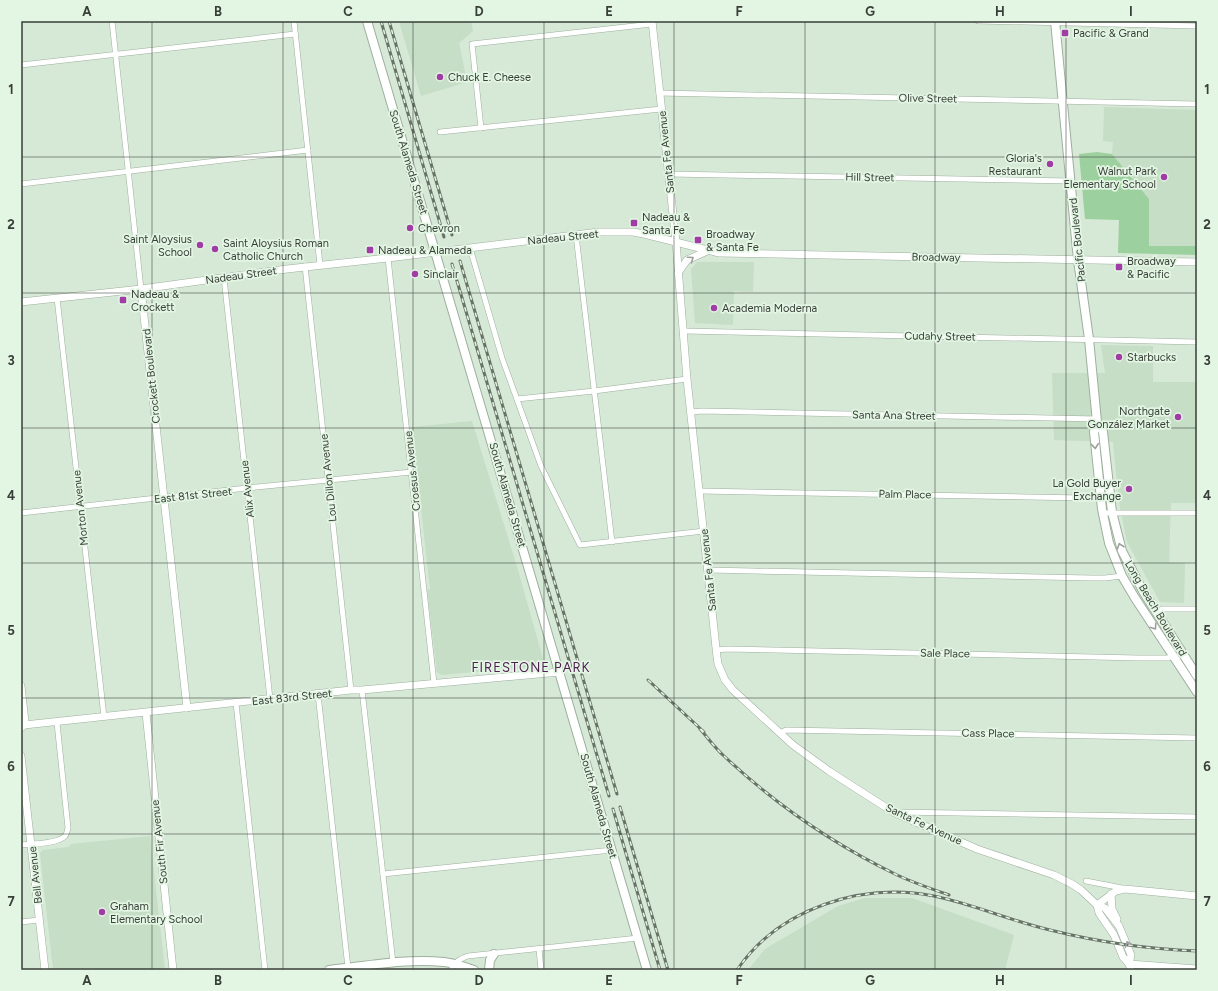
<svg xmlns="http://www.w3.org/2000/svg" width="1218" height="991" font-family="Figtree,sans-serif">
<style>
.built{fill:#c6ddc6}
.green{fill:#9dd09f}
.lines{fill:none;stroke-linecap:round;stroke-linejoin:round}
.street-casing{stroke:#9eaf9e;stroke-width:6}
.secondary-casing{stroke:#9eaf9e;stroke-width:8}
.primary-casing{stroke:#9eaf9e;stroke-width:10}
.street{stroke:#fff;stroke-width:5}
.secondary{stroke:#fff;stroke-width:7}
.primary{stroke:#fff;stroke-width:8}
.rail-casing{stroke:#687368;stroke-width:3}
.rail{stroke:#e3f5e3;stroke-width:1.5;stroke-dasharray:4.5;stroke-linecap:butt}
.oneway{stroke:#9c9f9c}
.grid{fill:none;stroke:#383f38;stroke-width:1;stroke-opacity:0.55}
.poi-dot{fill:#a03da4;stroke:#e3f5e3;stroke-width:1.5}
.labels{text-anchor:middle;stroke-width:3.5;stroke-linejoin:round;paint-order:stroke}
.poi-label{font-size:11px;fill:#383f38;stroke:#e3f5e3;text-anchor:start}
.street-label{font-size:11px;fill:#383f38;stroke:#e3f5e3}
.quarter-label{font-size:13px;letter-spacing:1px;fill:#502052;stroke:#e3f5e3}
.neatline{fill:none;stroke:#383f38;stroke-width:1.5}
.grid-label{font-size:13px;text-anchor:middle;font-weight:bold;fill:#383f38}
</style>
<rect width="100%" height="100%" fill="#d6e8d6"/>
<!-- built -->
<g class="built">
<path d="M399,21H471L473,31L459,43L467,82L421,96Z"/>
<path d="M1104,107L1197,110V246H1148L1149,199L1112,154L1113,142L1103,141Z"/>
<path d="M697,262H754L753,292L734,291L733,325L695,323L691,269Z"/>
<path d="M1101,345L1153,346V382H1197V503H1171L1169,562L1185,563L1184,603L1160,602L1127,542L1119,502L1113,442L1054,440L1052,373H1105Z"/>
<path d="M472,421L518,570L545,666L441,675L437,672L427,590L430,589L412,427Z"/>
<path d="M150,836L165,970H53L40,853L43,850L69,847L71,844Z"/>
<path d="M865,898H912L1014,935L1005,970H748L765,949L838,906Z"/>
</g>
<!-- green -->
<path class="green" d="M1097,152L1112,154L1149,199V246H1197V255L1118,253L1119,220L1085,219L1079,154Z"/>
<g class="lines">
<defs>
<g id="street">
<path d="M112,21L141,289"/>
<path d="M294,21L320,265"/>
<path d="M978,21L1197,26"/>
<path d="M21,65L295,34"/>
<path d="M659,93L1197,104"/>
<path d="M481,128L472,44L652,24"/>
<path d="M440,132L661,109"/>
<path d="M669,174L1071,181"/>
<path d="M21,184L308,150"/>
<path d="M576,235L612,542"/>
<path d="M470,248L502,358L541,466L580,545L704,531"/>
<path d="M388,258L434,683"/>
<path d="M305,266L351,690"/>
<path d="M224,278L270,699"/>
<path d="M57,298L104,717"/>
<path d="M684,331L1197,342"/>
<path d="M517,399L594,391L687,379"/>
<path d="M691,412L702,411L1097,419"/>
<path d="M700,491L1083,498L1110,496"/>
<path d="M21,513L247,488L412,472"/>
<path d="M1103,513H1197"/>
<path d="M708,570L1092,578H1105L1122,576"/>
<path d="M1156,612L1162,609H1197"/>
<path d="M717,650L727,649L1138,658H1168L1173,655"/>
<path d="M362,690L393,963"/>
<path d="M318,694L348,968"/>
<path d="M236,703L265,970"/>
<path d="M780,733L786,730L1197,738"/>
<path d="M896,812L1197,817"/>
<path d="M21,845C31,844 58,844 65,836C67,834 67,831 68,828L57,723"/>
<path d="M383,874L612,850"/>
<path d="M1086,881L1122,888"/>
<path d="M21,922L39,920"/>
<path d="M539,949L541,970"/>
<path d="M451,970C455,962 459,959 468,956L638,938"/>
</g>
<g id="secondary">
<path d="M652,21L676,242L687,379L717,657L718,664L725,680L733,690L793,745L829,771L893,812L977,849L1054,875L1072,884L1081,890L1097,905L1105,908L1119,926L1131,955L1129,964"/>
<path d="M678,273L687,260L707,251"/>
<path d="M141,289L187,708"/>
<path d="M21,302L141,289L287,269L388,258L599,232H633L644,234L719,253L1197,262"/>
<path d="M21,686L25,722L24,725L21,728"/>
<path d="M146,713L173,970"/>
<path d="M24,725L351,690H362L560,672"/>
<path d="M21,756L45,970"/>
<path d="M1111,894L1112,909L1117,919"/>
<path d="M1097,905L1116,891L1125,889L1197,896"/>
<path d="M1097,905L1099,913L1114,935L1123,957L1129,964L1131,970"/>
<path d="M1129,964L1197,969"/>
</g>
<g id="primary">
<path d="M367,21L647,970"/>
<path d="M1055,21L1078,260L1089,339L1097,422L1103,432L1112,512L1122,551L1143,591L1197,676"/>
<path d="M1097,422L1094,432L1102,509L1109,543L1122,576L1135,598L1197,692"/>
<path d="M329,970C367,966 406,958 444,962C454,963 464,967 474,970"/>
<path d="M489,970L490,960L494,954"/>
</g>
</defs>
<!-- street casing -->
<use href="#street" class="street-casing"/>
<!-- secondary casing -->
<use href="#secondary" class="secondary-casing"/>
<!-- primary casing -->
<use href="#primary" class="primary-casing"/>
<!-- street -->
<use href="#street" class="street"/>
<!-- secondary -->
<use href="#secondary" class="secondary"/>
<!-- primary -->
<use href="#primary" class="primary"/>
<defs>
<g id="rail">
<path d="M381,21L444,237"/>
<path d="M389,21L452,235"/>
<path d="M460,261L617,794"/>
<path d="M452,264L609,796"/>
<path d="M648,680L704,732"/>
<path d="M700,729C708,738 715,748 724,756C775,804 835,845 897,875C914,883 932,889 949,895"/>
<path d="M620,807L668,970"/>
<path d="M613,809L660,970"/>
<path d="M737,970C779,908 862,882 934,896C973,904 1011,921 1050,930C1098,942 1147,949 1197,951"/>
</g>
</defs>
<!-- rail casing -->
<use href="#rail" class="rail-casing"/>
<!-- rail -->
<use href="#rail" class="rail"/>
</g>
<!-- one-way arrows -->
<defs><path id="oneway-chevron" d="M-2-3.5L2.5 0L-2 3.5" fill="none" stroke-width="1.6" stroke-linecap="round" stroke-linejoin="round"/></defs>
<g class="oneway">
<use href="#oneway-chevron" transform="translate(691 259) rotate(-35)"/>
<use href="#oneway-chevron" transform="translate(1095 446) rotate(84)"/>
<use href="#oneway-chevron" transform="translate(1120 546) rotate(-109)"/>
<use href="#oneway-chevron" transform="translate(1154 627) rotate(56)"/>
<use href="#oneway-chevron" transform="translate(1128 944) rotate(-111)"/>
</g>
<!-- grid -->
<path class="grid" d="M152,21V970M283,21V970M413,21V970M544,21V970M674,21V970M805,21V970M935,21V970M1066,21V970M21,157H1197M21,293H1197M21,428H1197M21,563H1197M21,698H1197M21,834H1197"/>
<!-- markers -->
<g class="poi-dot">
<rect x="1061" y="29" width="8" height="8" rx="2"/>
<circle cx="440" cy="77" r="4"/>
<circle cx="1050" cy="164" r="4"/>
<circle cx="1164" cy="177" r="4"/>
<rect x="630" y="219" width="8" height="8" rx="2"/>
<circle cx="410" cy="228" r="4"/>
<rect x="694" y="236" width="8" height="8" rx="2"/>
<circle cx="200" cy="245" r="4"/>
<circle cx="215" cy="249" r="4"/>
<rect x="366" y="246" width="8" height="8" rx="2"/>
<rect x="1115" y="263" width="8" height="8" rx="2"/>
<circle cx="415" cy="274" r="4"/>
<rect x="119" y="296" width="8" height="8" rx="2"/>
<circle cx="714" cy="308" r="4"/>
<circle cx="1119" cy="357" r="4"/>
<circle cx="1178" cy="417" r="4"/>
<circle cx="1129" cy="489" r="4"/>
<circle cx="102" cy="912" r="4"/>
</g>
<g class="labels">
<!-- poi labels -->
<g class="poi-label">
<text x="1073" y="37">Pacific &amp; Grand</text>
<text x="448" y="81">Chuck E. Cheese</text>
<text x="1042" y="162" text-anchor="end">Gloria's<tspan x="1042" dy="13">Restaurant</tspan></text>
<text x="1156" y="175" text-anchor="end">Walnut Park<tspan x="1156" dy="13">Elementary School</tspan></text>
<text x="642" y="221">Nadeau &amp;<tspan x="642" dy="13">Santa Fe</tspan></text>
<text x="418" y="232">Chevron</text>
<text x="706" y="238">Broadway<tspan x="706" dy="13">&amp; Santa Fe</tspan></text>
<text x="192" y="243" text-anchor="end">Saint Aloysius<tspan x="192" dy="13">School</tspan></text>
<text x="223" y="247">Saint Aloysius Roman<tspan x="223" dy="13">Catholic Church</tspan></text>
<text x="378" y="254">Nadeau &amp; Alameda</text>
<text x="1127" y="265">Broadway<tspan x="1127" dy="13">&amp; Pacific</tspan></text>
<text x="423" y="278">Sinclair</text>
<text x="131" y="298">Nadeau &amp;<tspan x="131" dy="13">Crockett</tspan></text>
<text x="722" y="312">Academia Moderna</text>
<text x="1127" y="361">Starbucks</text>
<text x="1170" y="415" text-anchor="end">Northgate<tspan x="1170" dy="13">González Market</tspan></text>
<text x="1121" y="487" text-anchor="end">La Gold Buyer<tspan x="1121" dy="13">Exchange</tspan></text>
<text x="110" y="910">Graham<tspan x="110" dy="13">Elementary School</tspan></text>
</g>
<!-- street labels -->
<g class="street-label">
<text transform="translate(928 98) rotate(1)" y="4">Olive Street</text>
<text transform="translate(666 152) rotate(-96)" y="4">Santa Fe Avenue</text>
<text transform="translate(409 162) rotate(73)" y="4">South Alameda Street</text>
<text transform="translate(870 177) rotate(1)" y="4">Hill Street</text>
<text transform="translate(563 237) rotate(-6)" y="4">Nadeau Street</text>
<text transform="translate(1077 240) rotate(-96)" y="4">Pacific Boulevard</text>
<text transform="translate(936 257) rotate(1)" y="4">Broadway</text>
<text transform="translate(241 275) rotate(-8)" y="4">Nadeau Street</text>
<text transform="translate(940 336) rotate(1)" y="4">Cudahy Street</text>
<text transform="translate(151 376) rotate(-96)" y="4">Crockett Boulevard</text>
<text transform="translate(894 415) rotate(1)" y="4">Santa Ana Street</text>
<text transform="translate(412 471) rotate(-96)" y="4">Croesus Avenue</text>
<text transform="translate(328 478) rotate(-96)" y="4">Lou Dillon Avenue</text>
<text transform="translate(247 489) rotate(-96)" y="4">Alix Avenue</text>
<text transform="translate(905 494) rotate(1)" y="4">Palm Place</text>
<text transform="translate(193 495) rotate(-6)" y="4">East 81st Street</text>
<text transform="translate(508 495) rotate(74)" y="4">South Alameda Street</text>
<text transform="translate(80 508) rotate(-96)" y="4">Morton Avenue</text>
<text transform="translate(708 570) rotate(-96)" y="4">Santa Fe Avenue</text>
<text transform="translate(1156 608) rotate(59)" y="4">Long Beach Boulevard</text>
<text transform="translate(945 653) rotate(1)" y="4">Sale Place</text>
<text transform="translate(292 697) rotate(-6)" y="4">East 83rd Street</text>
<text transform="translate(988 733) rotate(1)" y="4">Cass Place</text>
<text transform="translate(599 806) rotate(74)" y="4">South Alameda Street</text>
<text transform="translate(924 824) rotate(25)" y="4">Santa Fe Avenue</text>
<text transform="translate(159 842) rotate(-96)" y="4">South Fir Avenue</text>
<text transform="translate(35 875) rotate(-96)" y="4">Bell Avenue</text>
</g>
<!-- quarter labels -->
<g class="quarter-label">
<text x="531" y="672">FIRESTONE PARK</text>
</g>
</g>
<!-- border -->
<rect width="1218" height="991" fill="none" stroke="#e3f5e3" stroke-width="44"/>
<rect x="22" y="22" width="1174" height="947" class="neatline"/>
<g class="grid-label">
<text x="87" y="16">A</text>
<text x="218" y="16">B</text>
<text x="348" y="16">C</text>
<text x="479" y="16">D</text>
<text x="609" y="16">E</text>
<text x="739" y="16">F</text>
<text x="870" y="16">G</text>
<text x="1000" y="16">H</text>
<text x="1131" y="16">I</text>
<text x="11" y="94">1</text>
<text x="1207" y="94">1</text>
<text x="11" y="229">2</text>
<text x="1207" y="229">2</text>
<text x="11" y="365">3</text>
<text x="1207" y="365">3</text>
<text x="11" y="500">4</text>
<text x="1207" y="500">4</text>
<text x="11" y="635">5</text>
<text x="1207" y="635">5</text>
<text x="11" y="771">6</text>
<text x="1207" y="771">6</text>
<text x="11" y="906">7</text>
<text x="1207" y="906">7</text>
<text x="87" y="985">A</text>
<text x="218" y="985">B</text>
<text x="348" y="985">C</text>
<text x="479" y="985">D</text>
<text x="609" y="985">E</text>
<text x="739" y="985">F</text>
<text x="870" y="985">G</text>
<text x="1000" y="985">H</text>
<text x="1131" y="985">I</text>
</g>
</svg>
